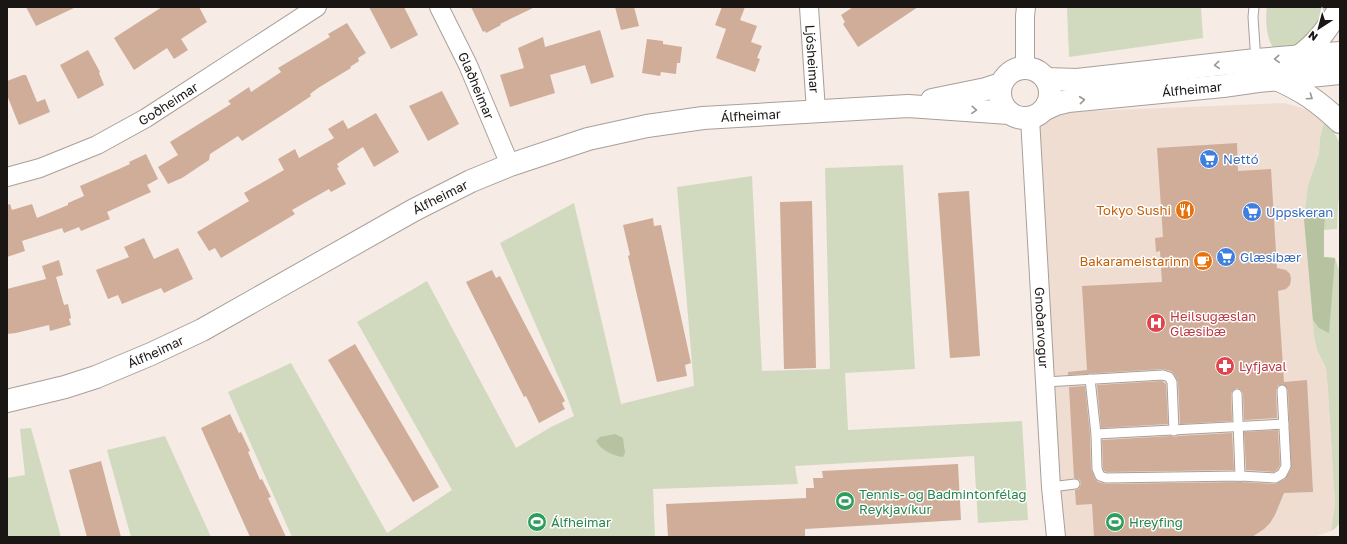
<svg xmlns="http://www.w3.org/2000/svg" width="1347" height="544" font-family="'Golos Text',sans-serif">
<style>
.built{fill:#efddd2}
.green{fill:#d1dabe}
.forest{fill:#b7c2a0}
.building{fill:#cfad99}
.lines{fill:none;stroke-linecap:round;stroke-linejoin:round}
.service-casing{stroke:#a99f9a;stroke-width:11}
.minor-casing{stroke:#a99f9a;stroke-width:20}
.tertiary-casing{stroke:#a99f9a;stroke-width:24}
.secondary-casing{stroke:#a99f9a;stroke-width:24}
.service{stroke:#fff;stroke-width:9}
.minor{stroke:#fff;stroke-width:18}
.tertiary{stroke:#fff;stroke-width:22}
.secondary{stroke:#fff;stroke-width:22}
.oneway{stroke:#989695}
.labels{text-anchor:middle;stroke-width:3;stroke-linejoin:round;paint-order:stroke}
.street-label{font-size:13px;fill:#1a1614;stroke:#fff}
.shop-label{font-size:13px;fill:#366cbe;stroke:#fff;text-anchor:start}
.food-label{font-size:13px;fill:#c56008;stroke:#fff;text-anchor:end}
.health-label{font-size:13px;fill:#be3a42;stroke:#fff;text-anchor:start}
.leisure-label{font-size:13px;fill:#27864d;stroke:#fff;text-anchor:start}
</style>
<rect width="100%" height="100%" fill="#f6ebe5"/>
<!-- built -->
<path class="built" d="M1285,103L1308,110L1324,122L1320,138L1319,154L1308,185L1304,219L1314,336L1317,350L1326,368L1328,390L1335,503L1331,531L1314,537H1061L1039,133L1043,113Z"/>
<!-- green -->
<g class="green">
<path d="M1067,7H1201L1203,38L1069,57Z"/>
<path d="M1267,7H1331L1299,50C1293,49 1281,51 1276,49C1266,45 1265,16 1267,7Z"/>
<path d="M1324,122L1334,132L1340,144V190L1338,205L1337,229L1324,230V257L1335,258L1340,273V519C1339,525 1337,528 1331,531L1335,503L1328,390L1326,368L1317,350L1314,336L1304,219L1308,185L1319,154L1320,138Z"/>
<path d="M903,165L915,369L845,373L848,430L1022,421L1028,520L978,523L974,456L795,466L798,484L653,489L655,537H292L228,392L291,363L387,533L452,490L357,322L427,281L516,448L551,427L574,416L566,394L500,243L574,203L621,404L694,386L677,187L752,176L762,371L830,369L825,168Z"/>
<path d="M31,428L61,537H7V478L25,475L20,429Z"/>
<path d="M165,436L211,537H131L107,450Z"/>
</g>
<!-- forest -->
<g class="forest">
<path d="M1311,209L1320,210L1325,215L1324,230V257L1335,258L1329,333L1319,328L1313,320L1304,219Z"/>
<path d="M615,434L623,438L625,453L623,457C613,456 601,450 596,441L600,437Z"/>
</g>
<!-- building -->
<g class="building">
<path d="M26,7H76L36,26Z"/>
<path d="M162,7H199L207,22L181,39L188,50L174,59L167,48L134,70L114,38Z"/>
<path d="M369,7H404L418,35L391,49Z"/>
<path d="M471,7H535L500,24L501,25L486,33L485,31L483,32Z"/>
<path d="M615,7H634L639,26L621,30Z"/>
<path d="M722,7H745L740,20L757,26L751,42L762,46L757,58L760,59L755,72L716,58L726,29L715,25Z"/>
<path d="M853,7H918L858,47L843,24L845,22L841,15Z"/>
<path d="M347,23L366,53L358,58L359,61L350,67L351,68L318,88L310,94L311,96L290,110L242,141L238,136L210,154L209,160L182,178L168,184L158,167L178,155L170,142L231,104L228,101L249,87L251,92L281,72L278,68L330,37L328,34Z"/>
<path d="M600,30L614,77L591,84L585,65L550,75L555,93L510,107L500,75L524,68L518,48L543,37L545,47Z"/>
<path d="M647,39L663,41V44L682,47L680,63H677L676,74L661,72L660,76L642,73Z"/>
<path d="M88,50L100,72L99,73L104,85L78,99L60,65Z"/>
<path d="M23,75H26L37,102L45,99L50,112L19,125L7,95V81Z"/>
<path d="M442,91L459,124L428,141L409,106Z"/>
<path d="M376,113L399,152L374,167L363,147L337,164L339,167L337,168L346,184L331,192L329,189L292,210L295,214L221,258L215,248L209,251L197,232L249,201L244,193L284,170L278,159L295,149L299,158L334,138L328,129L343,120L348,129Z"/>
<path d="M1237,143L1238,171L1271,169L1277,268L1286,270L1290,274L1291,279L1290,285L1286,289L1278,291L1284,382L1307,380L1313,492L1284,493L1275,515L1270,523L1264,529L1252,537H1094L1092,504L1076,505L1075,490L1079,489L1081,484L1080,480L1074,478L1069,387L1085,386L1090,434L1091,469L1095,479L1098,482L1106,484L1240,482L1275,484L1285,479L1291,469L1288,390L1284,385H1278L1276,390L1277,418L1244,420L1243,393L1240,389L1236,388L1232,391L1231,394L1232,421L1180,424L1178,382L1174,374L1171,371L1163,369L1068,375V372L1087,370L1082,286L1162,282L1160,251L1156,252L1155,238L1163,237L1157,148Z"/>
<path d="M146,154L158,179L147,185L151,192L107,212L110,219L81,231L79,227L64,233L62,228L22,241L25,251L7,257V205L10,204L12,210L32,204L37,218L68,205V203L84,196L80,186L119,169L130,164L129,162Z"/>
<path d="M969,191L980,356L950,358L938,193Z"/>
<path d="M812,201L816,368L784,369L780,202Z"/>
<path d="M653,218L654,226L661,225L691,363L685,365L687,376L657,382L628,256L630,255L623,225Z"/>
<path d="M144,238L154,259L178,248L193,279L164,293L161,288L122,304L118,295L108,299L96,270L129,257L124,247Z"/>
<path d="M59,260L63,275L56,277L64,305L68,304L71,318L69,319L71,325L50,331L49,325L16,333L7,334V289L46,279L42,266Z"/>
<path d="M492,270L496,278L500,276L565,401L562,403L565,409L539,423L526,396L524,397L466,282Z"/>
<path d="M355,344L439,487L413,502L328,360Z"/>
<path d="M1162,381L1166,384L1168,424L1101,428L1097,385Z"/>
<path d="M230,414L239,433L241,432L250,451L248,452L260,480L262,479L271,497L268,498L286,537H250L201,428Z"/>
<path d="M1278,430L1280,465L1277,470L1274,472L1246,470L1244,432Z"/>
<path d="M1232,433L1234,470L1107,472L1104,471L1103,468L1102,440L1171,436L1175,437L1178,436Z"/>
<path d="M101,461L115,515L121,537H87L69,470Z"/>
<path d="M958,464L961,520L805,529V537H668L666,504L806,498V488H814L813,478H823L822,471Z"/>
</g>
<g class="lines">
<defs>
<g id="service">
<path d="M1254,7L1253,17L1256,62"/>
<path d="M1090,379L1096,434L1097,469L1100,476L1106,478L1240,476L1275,478L1282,474L1286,466L1282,390"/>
<path d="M1045,382L1163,375L1169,377L1172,382L1174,431"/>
<path d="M1237,394L1240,476"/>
<path d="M1096,434L1284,424"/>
<path d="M1051,487L1075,484"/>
</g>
<g id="minor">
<path id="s1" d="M439,7L468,65L510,165"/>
<path id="s2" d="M809,7L816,111"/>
<path d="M1025,68V16L1026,7"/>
<path id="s3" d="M1030,118L1051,487L1056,537"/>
<path id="s4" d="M7,177L40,168L97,145L146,118L317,7"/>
</g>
<g id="tertiary">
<circle cx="1025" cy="93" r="25"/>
<path d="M1046,79L1077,80L1256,60L1340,53"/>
<path d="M932,100L986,89L1001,84"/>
<path id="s5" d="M1045,109L1056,104L1068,101L1223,86L1258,81L1340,73"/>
<path id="s6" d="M7,401L65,387L96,377L151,354L202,330L414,210L471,181L510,165L588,139L647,126L703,118L908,106L1009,113"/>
</g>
<g id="secondary">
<path d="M1298,57C1318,43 1327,29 1340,8"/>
<path d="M1276,79C1302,90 1319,102 1340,122"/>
</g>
</defs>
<!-- service casing -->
<use href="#service" class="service-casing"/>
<!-- minor casing -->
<use href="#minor" class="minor-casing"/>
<!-- tertiary casing -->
<use href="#tertiary" class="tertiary-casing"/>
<!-- secondary casing -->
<use href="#secondary" class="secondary-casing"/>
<!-- service -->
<use href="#service" class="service"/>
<!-- minor -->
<use href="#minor" class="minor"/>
<!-- tertiary -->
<use href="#tertiary" class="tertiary"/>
<!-- secondary -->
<use href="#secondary" class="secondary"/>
</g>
<!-- one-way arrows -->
<defs><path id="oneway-chevron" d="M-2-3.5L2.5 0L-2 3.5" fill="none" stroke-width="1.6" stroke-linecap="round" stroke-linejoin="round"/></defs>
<g class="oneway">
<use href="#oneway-chevron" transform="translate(1277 59) rotate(176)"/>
<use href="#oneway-chevron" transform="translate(1217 65) rotate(175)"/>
<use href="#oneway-chevron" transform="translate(1310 97) rotate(34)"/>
<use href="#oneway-chevron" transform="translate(1082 100) rotate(-6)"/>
<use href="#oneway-chevron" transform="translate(974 110) rotate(4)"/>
</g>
<!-- icons -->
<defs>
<symbol id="supermarket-disc" viewBox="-11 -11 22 22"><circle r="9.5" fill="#3f7fe0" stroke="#fff"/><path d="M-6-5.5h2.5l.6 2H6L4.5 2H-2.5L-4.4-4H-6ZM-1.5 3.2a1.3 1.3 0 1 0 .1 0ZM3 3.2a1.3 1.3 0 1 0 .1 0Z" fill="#fff"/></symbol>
<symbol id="restaurant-disc" viewBox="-11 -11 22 22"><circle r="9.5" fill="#e8710a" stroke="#fff"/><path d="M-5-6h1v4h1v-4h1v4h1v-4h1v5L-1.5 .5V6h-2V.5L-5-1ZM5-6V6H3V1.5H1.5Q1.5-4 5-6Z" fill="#fff"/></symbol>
<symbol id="cafe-disc" viewBox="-11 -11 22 22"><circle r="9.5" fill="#e8710a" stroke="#fff"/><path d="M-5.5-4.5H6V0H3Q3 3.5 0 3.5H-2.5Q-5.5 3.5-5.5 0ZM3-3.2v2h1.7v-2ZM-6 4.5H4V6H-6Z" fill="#fff"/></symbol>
<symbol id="hospital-disc" viewBox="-11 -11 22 22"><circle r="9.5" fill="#e0444e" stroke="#fff"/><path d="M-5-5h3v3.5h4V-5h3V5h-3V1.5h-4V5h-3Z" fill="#fff"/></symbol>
<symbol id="pharmacy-disc" viewBox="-11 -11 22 22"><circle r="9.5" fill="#e0444e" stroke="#fff"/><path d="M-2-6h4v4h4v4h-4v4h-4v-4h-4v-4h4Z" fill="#fff"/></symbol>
<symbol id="stadium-disc" viewBox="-11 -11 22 22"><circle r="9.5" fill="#2e9e5b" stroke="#fff"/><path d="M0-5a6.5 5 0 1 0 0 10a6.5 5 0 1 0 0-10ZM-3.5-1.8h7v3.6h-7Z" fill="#fff"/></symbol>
</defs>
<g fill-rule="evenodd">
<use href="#supermarket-disc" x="1198" y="148" width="22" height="22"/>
<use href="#restaurant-disc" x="1174" y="199" width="22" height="22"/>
<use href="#supermarket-disc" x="1241" y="201" width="22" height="22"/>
<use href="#supermarket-disc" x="1215" y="246" width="22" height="22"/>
<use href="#cafe-disc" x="1192" y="250" width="22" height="22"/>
<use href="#hospital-disc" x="1145" y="312" width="22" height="22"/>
<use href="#pharmacy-disc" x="1214" y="355" width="22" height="22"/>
<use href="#stadium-disc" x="834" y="490" width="22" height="22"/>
<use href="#stadium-disc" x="526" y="511" width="22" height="22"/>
<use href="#stadium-disc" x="1104" y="511" width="22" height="22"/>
</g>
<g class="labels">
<!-- street labels -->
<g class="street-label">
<text dy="5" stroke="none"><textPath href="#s2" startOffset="52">Ljósheimar</textPath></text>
<text dy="5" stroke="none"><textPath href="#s1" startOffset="87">Glaðheimar</textPath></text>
<text dy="5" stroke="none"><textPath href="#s5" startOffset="149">Álfheimar</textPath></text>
<text dy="5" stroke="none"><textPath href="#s4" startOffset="178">Goðheimar</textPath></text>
<text dy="5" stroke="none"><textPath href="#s6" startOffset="805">Álfheimar</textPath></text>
<text dy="5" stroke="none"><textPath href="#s6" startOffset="481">Álfheimar</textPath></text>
<text dy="5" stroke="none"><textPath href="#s3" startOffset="210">Gnoðarvogur</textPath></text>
<text dy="5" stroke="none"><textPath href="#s6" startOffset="157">Álfheimar</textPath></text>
</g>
<!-- shop labels -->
<g class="shop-label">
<text x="1223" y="164">Nettó</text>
<text x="1266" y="217">Uppskeran</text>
<text x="1240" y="262">Glæsibær</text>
</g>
<!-- food labels -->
<g class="food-label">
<text x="1171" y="215">Tokyo Sushi</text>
<text x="1189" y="266">Bakarameistarinn</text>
</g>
<!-- health labels -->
<g class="health-label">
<text x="1170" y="321">Heilsugæslan<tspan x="1170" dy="15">Glæsibæ</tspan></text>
<text x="1239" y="371">Lyfjaval</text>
</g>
<!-- leisure labels -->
<g class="leisure-label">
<text x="859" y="499">Tennis- og Badmintonfélag<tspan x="859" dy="15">Reykjavíkur</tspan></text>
<text x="551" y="527">Álfheimar</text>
<text x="1129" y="527">Hreyfing</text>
</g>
</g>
<!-- border -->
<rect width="1347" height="544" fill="none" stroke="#1a1614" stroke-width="16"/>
<!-- north arrow -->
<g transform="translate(1319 28) rotate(216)" stroke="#ffffff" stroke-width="3" paint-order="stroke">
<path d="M0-3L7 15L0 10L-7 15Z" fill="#1a1614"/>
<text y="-6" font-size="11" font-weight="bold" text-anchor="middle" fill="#1a1614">N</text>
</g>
</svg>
